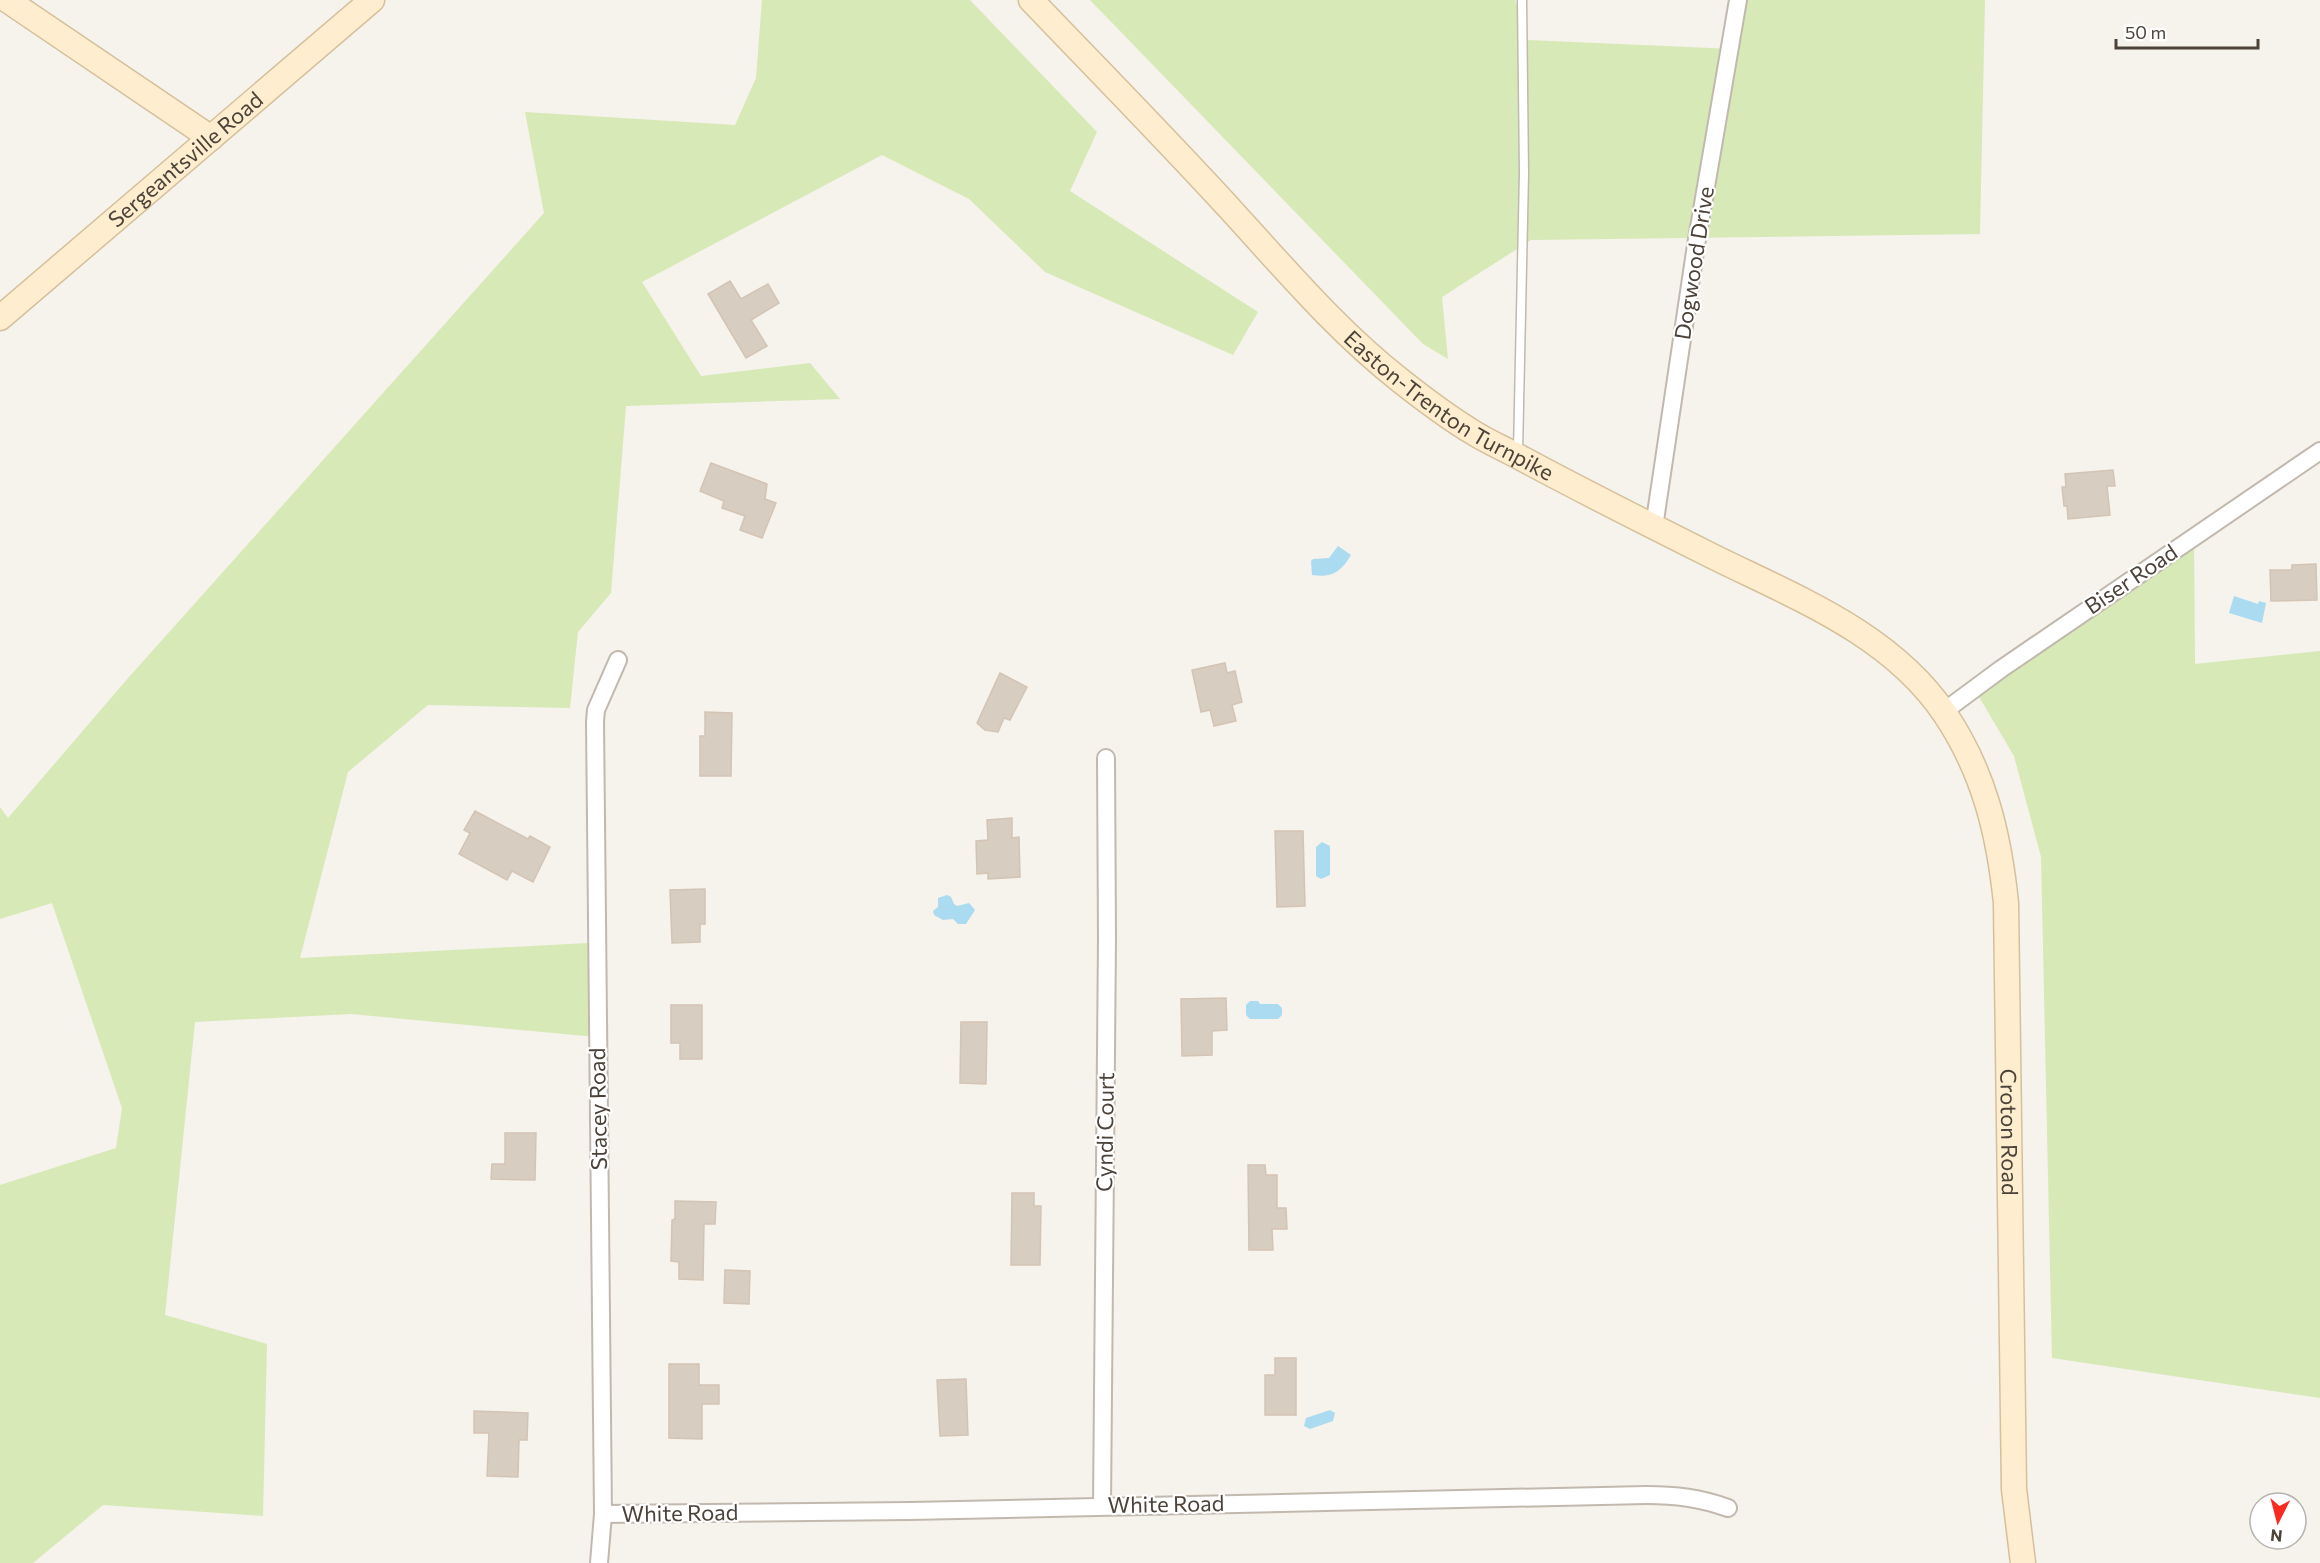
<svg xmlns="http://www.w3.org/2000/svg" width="2320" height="1563" font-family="Commissioner,sans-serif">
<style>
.green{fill:#d7e9b6}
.water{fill:#aadbf1}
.building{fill:#d8cdc1;stroke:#d3c4b4;stroke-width:1.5}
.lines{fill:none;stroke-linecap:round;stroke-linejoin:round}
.lane-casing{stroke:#c2b9ae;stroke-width:11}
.street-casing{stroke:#c2b9ae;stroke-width:20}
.secondary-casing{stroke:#d5c09c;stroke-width:27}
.lane{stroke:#fff;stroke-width:8}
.street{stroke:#fff;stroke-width:16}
.secondary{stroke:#feedce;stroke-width:24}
.labels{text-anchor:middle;stroke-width:4.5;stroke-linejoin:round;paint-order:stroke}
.street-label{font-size:22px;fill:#4b4239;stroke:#fff}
</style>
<rect width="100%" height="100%" fill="#f6f2ec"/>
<!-- green -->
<g class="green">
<path d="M762,0H970L1097,132L1070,191L1258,312L1233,355L1045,272L969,199L882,155L642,282L701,376L810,363L840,399L626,406L611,593L578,632L570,708L428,705L348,772L300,958L607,942V1038L351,1014L195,1022L165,1315L267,1344L263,1516L103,1505L33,1563H0V1185L116,1148L122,1108L52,903L0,919V807L8,818L129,677L544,213L525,112L735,125L756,78Z"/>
<path d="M1090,0H1515L1528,40L1733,49L1740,0H1985L1980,234L1531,240L1442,297L1448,359L1423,344Z"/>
<path d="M2194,533L2195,664L2320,651V1398L2052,1358L2041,857L2014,756L1972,685Z"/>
</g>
<!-- water -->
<g class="water">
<path d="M1338,546L1351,555C1341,572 1332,578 1312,575L1311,561L1313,559L1329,558Z"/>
<path d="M2234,596L2258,604L2259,601L2266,603L2262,623L2229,613Z"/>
<path d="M1322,842L1330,846V875L1321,879L1316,876V847Z"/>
<path d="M947,895L951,897L954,904L957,906L969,903L975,910L966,924H958L953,919L943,920L934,915L933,911L938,907V898Z"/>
<path d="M1250,1001H1258L1260,1004H1278L1282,1008V1015L1278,1019H1250L1246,1015V1005Z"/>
<path d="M1330,1410L1335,1413L1333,1421L1310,1429L1304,1426L1306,1418Z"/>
</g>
<!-- building -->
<g class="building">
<path d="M730,281L741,299L768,284L779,303L751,320L767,346L746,358L708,294Z"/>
<path d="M711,463L767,484L765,499L776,503L762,538L740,530L745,516L722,508L724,501L700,491Z"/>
<path d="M2113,470L2115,486H2107L2110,515L2068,519L2067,506H2064L2062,487H2066L2065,474Z"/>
<path d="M2316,564L2317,600L2271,601L2270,570H2292V565Z"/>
<path d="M1225,663L1227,673L1235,671L1242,702L1232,705L1236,721L1214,726L1210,710L1201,712L1192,670Z"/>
<path d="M1000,673L1027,687L1010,720L1004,718L998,732L985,730L977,723Z"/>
<path d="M705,712L732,713L731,776H700V736H705Z"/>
<path d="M475,811L528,839L530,836L550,847L533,882L512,871L507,880L459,854L470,833L464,830Z"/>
<path d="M1012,818V838L1019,837L1020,877L988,879V873L977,874L976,841L988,840L987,820Z"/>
<path d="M1275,831H1303L1305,906L1277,907Z"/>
<path d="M705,889V924H700V942L672,943L670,890Z"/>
<path d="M1226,998L1227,1030L1212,1031V1055L1182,1056L1181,999Z"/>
<path d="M671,1005H702V1059H680V1043H671Z"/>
<path d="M961,1022H987L986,1084L960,1083Z"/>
<path d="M505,1133H536L535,1180L491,1179L492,1164H505Z"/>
<path d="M1248,1165H1265L1266,1175H1277V1208H1286L1287,1229H1272L1273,1250H1249Z"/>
<path d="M1012,1193H1034V1206H1041L1040,1265H1011Z"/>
<path d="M675,1201L716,1202L715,1224H704L703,1280L679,1279V1262L671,1261L672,1220L675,1219Z"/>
<path d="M725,1270L750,1271L749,1304L724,1303Z"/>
<path d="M1275,1358H1296V1415H1265V1375H1275Z"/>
<path d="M669,1364H699V1385H719V1404H702V1439L669,1438Z"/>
<path d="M966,1379L968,1435L940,1436L937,1380Z"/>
<path d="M474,1411L528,1413L527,1440H519L518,1477L487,1476L489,1433H474Z"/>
</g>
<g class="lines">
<defs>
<path id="lane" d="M1518,452L1524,173L1522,0"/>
<g id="street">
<path d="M1654,527L1696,245L1738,0"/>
<path d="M1943,712L2001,669L2320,451"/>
<path d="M1102,1506L1107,938L1106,758"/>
<path d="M603,1514L910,1511L1646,1495C1676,1495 1700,1498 1728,1508"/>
<path d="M599,1563L603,1514L595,721L596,710L618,660"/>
</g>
<g id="secondary">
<path d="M7,0L211,138"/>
<path id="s1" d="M1031,0C1098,70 1166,139 1231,210C1286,270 1337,331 1401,381C1425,400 1449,418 1474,433C1490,443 1507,450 1523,459C1586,493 1650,525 1714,557C1797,598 1891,634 1945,714C1984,772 1999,834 2006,903L2014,1489L2023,1563"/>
<path id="s2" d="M0,318L372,0"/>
</g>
</defs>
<!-- lane casing -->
<use href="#lane" class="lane-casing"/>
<!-- street casing -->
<use href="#street" class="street-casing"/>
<!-- secondary casing -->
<use href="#secondary" class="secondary-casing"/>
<!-- lane -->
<use href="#lane" class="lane"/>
<!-- street -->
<use href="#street" class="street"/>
<!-- secondary -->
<use href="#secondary" class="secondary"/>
</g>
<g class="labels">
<!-- street labels -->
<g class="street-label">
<text dy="8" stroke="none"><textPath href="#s2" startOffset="244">Sergeantsville Road</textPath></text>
<text transform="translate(1694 263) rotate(-81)" y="8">Dogwood Drive</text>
<text dy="8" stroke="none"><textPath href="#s1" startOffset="585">Easton-Trenton Turnpike</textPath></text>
<text transform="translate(2131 579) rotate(-34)" y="8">Biser Road</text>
<text transform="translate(598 1109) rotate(-91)" y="8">Stacey Road</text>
<text dy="8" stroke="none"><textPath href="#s1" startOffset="1604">Croton Road</textPath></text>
<text transform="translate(1105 1132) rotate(-89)" y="8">Cyndi Court</text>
<text transform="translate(1166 1504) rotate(-1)" y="8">White Road</text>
<text transform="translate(680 1513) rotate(-1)" y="8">White Road</text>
</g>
</g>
<!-- north arrow -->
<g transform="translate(2278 1521) rotate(186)"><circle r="28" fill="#ffffff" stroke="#b7b3b0" stroke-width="1.5"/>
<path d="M0-4.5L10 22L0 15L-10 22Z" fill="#f92a20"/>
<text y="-9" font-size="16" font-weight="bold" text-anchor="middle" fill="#4b4239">N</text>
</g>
<!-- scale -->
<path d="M2116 39v9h142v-9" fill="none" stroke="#4b4239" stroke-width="3"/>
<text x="2125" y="39" font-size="18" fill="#4b4239" stroke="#ffffff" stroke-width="4.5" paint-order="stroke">50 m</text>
</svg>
